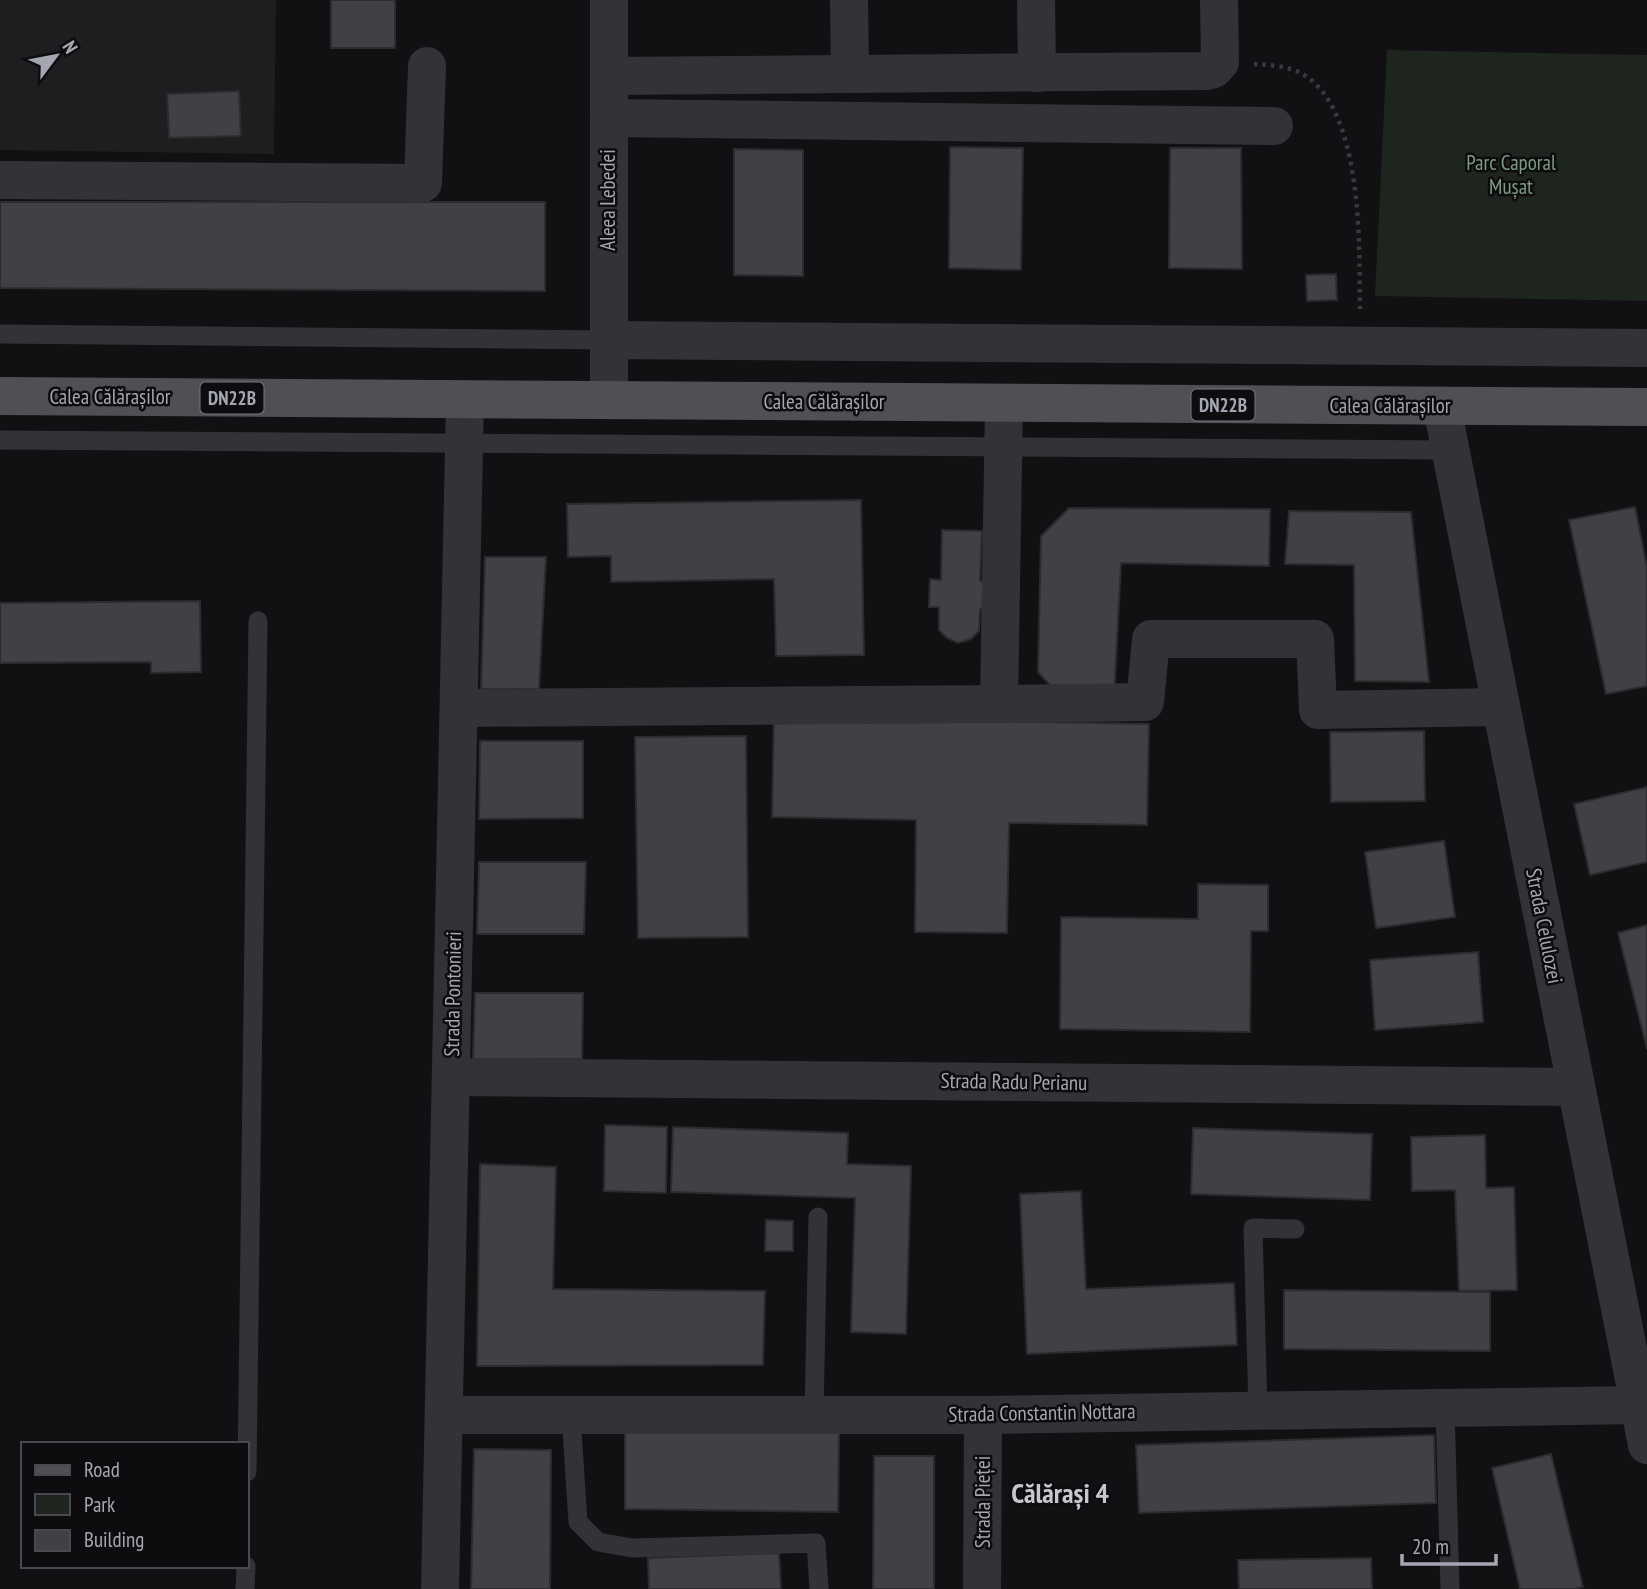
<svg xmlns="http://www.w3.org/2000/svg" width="1647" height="1589" font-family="'PT Sans Narrow',sans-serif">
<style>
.built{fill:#1e1d1f}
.green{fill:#1e251f}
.building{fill:#414145;stroke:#2c2c2e;stroke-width:2}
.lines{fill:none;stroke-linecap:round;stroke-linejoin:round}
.path{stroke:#393a3e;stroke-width:4.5;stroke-dasharray:3.5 5;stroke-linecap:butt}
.service{stroke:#333337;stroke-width:19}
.minor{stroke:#333337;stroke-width:38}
.tertiary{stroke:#333337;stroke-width:38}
.primary{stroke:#4f5056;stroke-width:38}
.labels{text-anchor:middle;stroke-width:5;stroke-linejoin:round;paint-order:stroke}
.shield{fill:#0d0c0e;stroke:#777881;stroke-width:2}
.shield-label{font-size:19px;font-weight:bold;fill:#a4a7b2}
.park-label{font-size:21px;fill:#7d9b82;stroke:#0d0c0e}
.street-label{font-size:21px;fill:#a4a7b2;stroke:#0d0c0e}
.district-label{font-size:28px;font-weight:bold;fill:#c5c6ce;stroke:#0d0c0e}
</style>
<rect width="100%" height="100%" fill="#111113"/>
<!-- built -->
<path class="built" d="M0,0H276L274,154L0,150Z"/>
<!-- green -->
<path class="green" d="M1387,50L1647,55V301L1375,296Z"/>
<!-- building -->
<g class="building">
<rect x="331" y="0" width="64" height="48"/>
<path d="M239,91L241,136L169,138L167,94Z"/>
<path d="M950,147L1023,148L1021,270L949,268Z"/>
<path d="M1170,148H1241L1242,269L1169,268Z"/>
<path d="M734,149L803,150V276L734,275Z"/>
<path d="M0,202H545V291L0,288Z"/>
<path d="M1336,274L1337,300L1307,301L1306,275Z"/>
<path d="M861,500L864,655L776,656L774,579L611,582V556L568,557L567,504Z"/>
<path d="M1635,507L1647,567V686L1606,694L1569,520Z"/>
<path d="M1069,508L1270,509L1269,566L1121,563L1114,698H1062L1038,672L1041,536Z"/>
<path d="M1289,511L1411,512L1429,682L1355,681L1354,565L1285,564Z"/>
<path d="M942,530L982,531L980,581L991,582L990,609H980L979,631L971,639L958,643L947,638L939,630V607H929L930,579L941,580Z"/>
<path d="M485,557H546L539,689H481Z"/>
<path d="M200,601L201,672L151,673V662L0,663V603Z"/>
<path d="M774,717L1149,724L1147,825L1009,823L1007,933L915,932L916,820L772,817Z"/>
<path d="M1424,731L1425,801L1331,802L1330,732Z"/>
<path d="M746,736L748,937L638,938L635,737Z"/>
<path d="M480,741H583V818L479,819Z"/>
<path d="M1647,787V862L1590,875L1574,804Z"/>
<path d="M1444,841L1455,917L1376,928L1365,852Z"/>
<path d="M479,862H586L584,934H477Z"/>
<path d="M1198,884L1268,885V931H1251L1250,1032L1060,1029L1061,917L1198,919Z"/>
<path d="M1647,925V1049L1618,933Z"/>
<path d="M1478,952L1483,1022L1375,1030L1370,960Z"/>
<path d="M475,993H583L582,1059H473Z"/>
<path d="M605,1125L667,1127L666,1193L604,1191Z"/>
<path d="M673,1127L848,1133L847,1164L911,1166L906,1334L851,1332L855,1198L671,1192Z"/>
<path d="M1193,1128L1372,1134L1370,1200L1191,1194Z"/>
<path d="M1485,1135L1486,1188L1514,1187L1517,1290L1459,1291L1455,1190L1412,1191L1411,1137Z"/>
<path d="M480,1164L556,1167L553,1289L765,1291L763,1365L477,1366Z"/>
<path d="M1081,1191L1086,1289L1234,1283L1237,1345L1027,1354L1020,1194Z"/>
<path d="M766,1220L793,1221V1251H765Z"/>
<path d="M1284,1290L1490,1292V1351L1284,1349Z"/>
<path d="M625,1430L839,1433L838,1512L625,1509Z"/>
<path d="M1434,1435L1436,1503L1139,1513L1136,1445Z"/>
<path d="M474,1449L551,1450L550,1589H471Z"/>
<path d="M1551,1454L1583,1587L1573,1589H1520L1492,1468Z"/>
<path d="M874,1456H934V1589H873Z"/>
<path d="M779,1553L781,1589H649L648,1558Z"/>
<path d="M1371,1558L1372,1589H1239L1238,1560Z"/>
</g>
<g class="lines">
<!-- path -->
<path class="path" d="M1254,64C1269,65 1287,66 1301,73C1364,108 1359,246 1360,309"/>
<!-- service -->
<g class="service">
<path d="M0,334L608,340"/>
<path d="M0,440L1450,450"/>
<path d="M1445,1408L1450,1589"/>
<path d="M1258,1411L1253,1228L1295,1229"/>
<path d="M571,1415L578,1522L598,1542L632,1548L816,1543L819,1589"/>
<path d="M814,1415L818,1217"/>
<path d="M247,1472L258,621"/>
<path d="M245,1589L246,1566"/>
</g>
<!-- minor -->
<g class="minor">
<path d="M609,0V400"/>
<path d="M849,0L850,74"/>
<path d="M1036,0L1037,73"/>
<path d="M609,76L1207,71L1214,69L1220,62L1219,0"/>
<path d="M609,118L1274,126"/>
<path d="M0,180L423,183L427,66"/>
<path d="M608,340L1647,348"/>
<path d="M1004,403L999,704L1145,702L1151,639H1315L1318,710L1501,707"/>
<path d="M459,708L999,704"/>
<path d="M451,1077L1576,1087"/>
<path d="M444,1415H983L1639,1405"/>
<path d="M440,1589L465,400"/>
<path d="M982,1589L983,1415"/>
</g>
<!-- tertiary -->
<path class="tertiary" d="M1442,407L1647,1445"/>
<!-- primary -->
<path class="primary" d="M0,396L1647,407"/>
</g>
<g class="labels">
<!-- shield labels -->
<g class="shield">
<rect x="200.5" y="382.5" width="63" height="31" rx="5"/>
<rect x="1191.5" y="389.5" width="63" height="31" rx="5"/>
</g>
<g class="shield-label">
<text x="232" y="405">DN22B</text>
<text x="1223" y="412">DN22B</text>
</g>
<!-- park labels -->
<g class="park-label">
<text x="1511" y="170">Parc Caporal<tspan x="1511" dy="24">Mușat</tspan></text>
</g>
<!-- street labels -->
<g class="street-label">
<text transform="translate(608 200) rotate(-90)" y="7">Aleea Lebedei</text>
<text x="110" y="404">Calea Călărașilor</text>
<text x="824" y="409">Calea Călărașilor</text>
<text x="1390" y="413">Calea Călărașilor</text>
<text transform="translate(1544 926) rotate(79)" y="7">Strada Celulozei</text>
<text transform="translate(453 994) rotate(-89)" y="7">Strada Pontonieri</text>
<text transform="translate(1014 1082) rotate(1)" y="7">Strada Radu Perianu</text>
<text transform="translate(1042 1413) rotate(-1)" y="7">Strada Constantin Nottara</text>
<text transform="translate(983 1502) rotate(-90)" y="7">Strada Pieței</text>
</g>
<!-- district labels -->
<g class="district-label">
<text x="1060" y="1503">Călărași 4</text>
</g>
</g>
<!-- legend -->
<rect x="21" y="1442" width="228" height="126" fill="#0d0c0e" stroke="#494a50" stroke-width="2"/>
<rect x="35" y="1465" width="35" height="10" fill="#4f5056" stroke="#494a50" stroke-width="2"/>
<text x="84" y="1477" font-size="21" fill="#a4a7b2">Road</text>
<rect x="35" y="1494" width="35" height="21" fill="#1e251f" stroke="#494a50" stroke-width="2"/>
<text x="84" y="1512" font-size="21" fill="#a4a7b2">Park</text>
<rect x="35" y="1530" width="35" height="21" fill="#414145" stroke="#494a50" stroke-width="2"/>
<text x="84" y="1547" font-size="21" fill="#a4a7b2">Building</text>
<!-- north arrow -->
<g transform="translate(56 56) rotate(58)" stroke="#0d0c0e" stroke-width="5" paint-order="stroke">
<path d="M0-5L12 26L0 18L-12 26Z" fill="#a4a7b2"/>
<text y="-10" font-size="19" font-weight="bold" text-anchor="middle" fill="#a4a7b2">N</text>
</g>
<!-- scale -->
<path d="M1402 1554v10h94v-10" fill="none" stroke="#a4a7b2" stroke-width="3.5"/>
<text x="1412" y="1554" font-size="21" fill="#a4a7b2" stroke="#0d0c0e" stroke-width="5" paint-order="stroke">20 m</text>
</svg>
